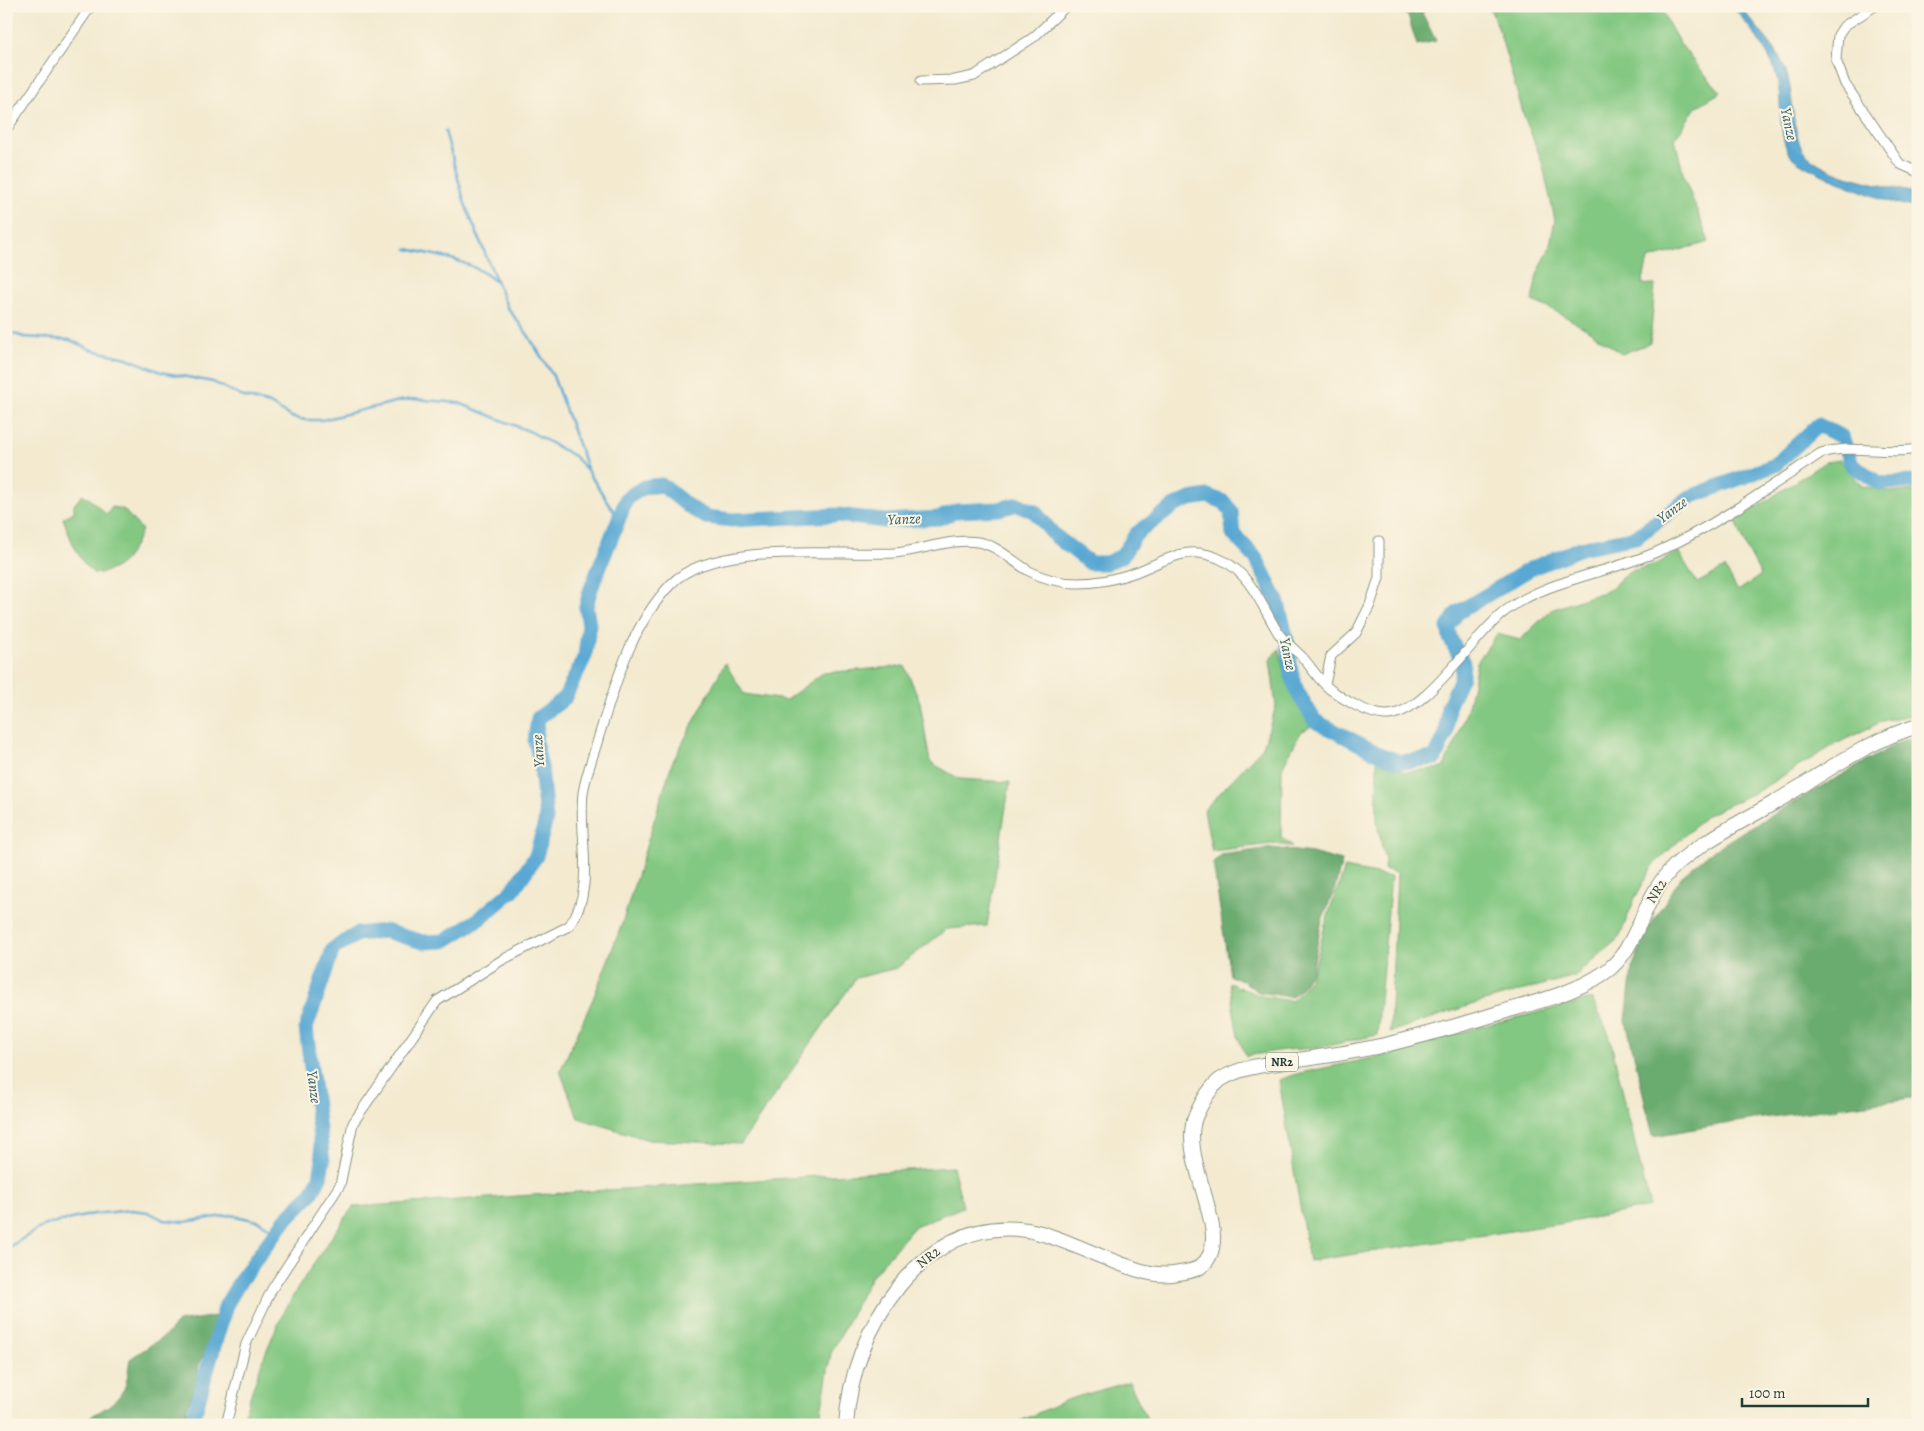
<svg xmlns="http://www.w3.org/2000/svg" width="1924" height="1431" font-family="Alegreya,serif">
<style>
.green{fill:#83c882;stroke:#51825b}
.forest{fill:#6aac70;stroke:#447452}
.water{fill:#59a8d3;stroke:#3c7284}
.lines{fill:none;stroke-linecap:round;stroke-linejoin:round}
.stream{stroke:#59a8d3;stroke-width:2.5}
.river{stroke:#59a8d3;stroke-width:15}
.minor-casing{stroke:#899482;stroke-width:11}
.trunk-casing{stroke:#899482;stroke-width:16}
.minor{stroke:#fff;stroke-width:9}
.trunk{stroke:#fff;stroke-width:14}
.labels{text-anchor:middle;stroke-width:4;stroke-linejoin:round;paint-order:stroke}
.shield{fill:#fcf5e5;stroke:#617469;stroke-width:1}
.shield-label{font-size:12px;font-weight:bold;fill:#1f3d34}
.street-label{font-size:14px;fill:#1f3d34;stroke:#fcf5e5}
.water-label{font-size:15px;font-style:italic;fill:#305d64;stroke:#fcf5e5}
</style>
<rect width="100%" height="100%" fill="#fcf5e5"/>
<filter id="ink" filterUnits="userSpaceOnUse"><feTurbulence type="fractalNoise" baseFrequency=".02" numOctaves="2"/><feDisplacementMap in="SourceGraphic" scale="10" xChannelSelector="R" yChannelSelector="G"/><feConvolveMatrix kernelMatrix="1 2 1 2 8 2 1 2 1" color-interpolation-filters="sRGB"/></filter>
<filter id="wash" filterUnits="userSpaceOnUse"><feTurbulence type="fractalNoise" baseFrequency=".0096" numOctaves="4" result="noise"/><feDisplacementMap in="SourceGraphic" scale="20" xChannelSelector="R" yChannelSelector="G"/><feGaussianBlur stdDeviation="1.12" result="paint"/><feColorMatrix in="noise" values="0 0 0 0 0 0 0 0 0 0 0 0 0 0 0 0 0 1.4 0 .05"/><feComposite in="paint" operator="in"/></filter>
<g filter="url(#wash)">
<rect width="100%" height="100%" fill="#f3ead0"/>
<!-- green -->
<g class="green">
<path d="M1489,6H1661C1673,40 1697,66 1721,92L1696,107L1675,139L1684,177L1709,242L1648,259L1642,284L1655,285L1650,343L1622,354C1593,333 1566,314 1532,301L1537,275L1549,249L1555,220L1542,162L1523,113L1498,27Z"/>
<path d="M1840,460L1862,486L1890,492L1918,491V714L1885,720L1836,744L1756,792L1707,815L1653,865L1635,898L1619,938L1575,976L1477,1003L1390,1032L1397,873L1384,869L1385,860L1377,823V758L1405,772L1443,768L1457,739L1469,703L1477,662L1497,634L1520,640L1551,610L1609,590L1628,572L1659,563L1678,551L1697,583L1725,568L1738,591L1761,575L1746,547L1736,521L1825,462Z"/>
<path d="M82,495L90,499L107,515L112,507L123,509L142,530C130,555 124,570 94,574C77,558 71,540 63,518L74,512V505Z"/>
<path d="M1279,649L1285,677L1310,727L1301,732L1282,768L1281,837L1292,846L1272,844L1212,851L1204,810L1263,747L1276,706L1270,660Z"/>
<path d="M725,663L744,694L786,700L823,673L905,666L920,702L930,762L960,779L1010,782L987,926L947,929L897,968L856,978L741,1144L649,1140L578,1118L560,1071L593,999L622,924L672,763Z"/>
<path d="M1345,868L1391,877L1377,1035L1318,1048L1284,1050L1246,1056L1238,1037L1229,983L1261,996L1291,1001C1317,981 1317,952 1326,922C1331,904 1339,886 1345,868Z"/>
<path d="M1592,999L1609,1034L1650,1207L1565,1223L1309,1261L1279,1080L1300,1073L1378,1057L1483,1026Z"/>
<path d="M953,1167L963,1207L915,1226L871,1277L831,1353L821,1412L822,1425H241C254,1384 268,1340 289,1303C308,1270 331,1238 353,1207Z"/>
<path d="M1129,1382L1150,1425H1012L1066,1400Z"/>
</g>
<!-- forest -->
<g class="forest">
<path d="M1399,6H1426L1427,9L1422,13L1436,41L1417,45L1408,16L1401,12Z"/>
<path d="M1918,737V1097L1748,1120L1653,1136L1626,1021L1632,968L1648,929L1681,877L1708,854L1742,832L1905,739Z"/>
<path d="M1272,848L1312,853L1342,861L1334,891L1322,920L1312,971L1300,990L1291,997L1258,992L1242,980L1230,976L1213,863L1221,855Z"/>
<path d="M222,1315L210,1345L199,1363L197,1380L187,1408L185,1425H73C90,1416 115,1407 124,1389C128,1381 128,1368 130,1359L166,1335L178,1322Z"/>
</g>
<!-- water -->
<path class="water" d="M1733,6H1741C1754,27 1773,42 1783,64C1793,86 1791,109 1796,131C1798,138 1800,148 1804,152C1826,177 1887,185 1918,194V209C1908,205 1898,204 1888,201C1868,194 1804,170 1791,156C1777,139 1783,96 1776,74C1768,48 1749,28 1733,6Z"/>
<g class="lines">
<!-- stream -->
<g class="stream">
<path d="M445,131L465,204L507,307L528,335L553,376L587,468"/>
<path d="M407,249C438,256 472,260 496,282"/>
<path d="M6,331L24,337L70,340L92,350L127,358L161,372L213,382L241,396L270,404L291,417L305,420H322L399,401L414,399L459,403L531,432L574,456L587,470L616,515H621"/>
<path d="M6,1249L45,1225L94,1214L132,1210L148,1212L164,1220L184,1222L231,1215L258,1221L277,1231"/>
</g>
<!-- river -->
<path class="river" d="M191,1425L226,1305L242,1278L285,1220L312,1193L320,1177L323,1161L306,1028L333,949L357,934L385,931L423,942L444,941L479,919L513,890L536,856L546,819L541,767L535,741L538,718L564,699L585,656L589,625L586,607L590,591L627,498L644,487L662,485L689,507L706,517L732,520L838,515L884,521L939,518L957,511L999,509L1018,504L1035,512L1054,535L1090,563H1106L1122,556L1136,534L1174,506L1190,499L1208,496L1224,502L1231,511L1233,534L1256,558L1278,603L1287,640L1291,672L1297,691L1315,721L1377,753L1400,762L1435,758L1446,734L1448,707L1462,676L1463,663L1450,638L1448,627L1457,613L1530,569L1581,548L1636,537L1690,497L1775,465L1818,425L1842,437L1852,465L1879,483L1918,482"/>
</g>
</g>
<g filter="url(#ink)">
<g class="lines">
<defs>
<g id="minor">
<path d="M1875,6L1844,26L1838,35L1836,60L1845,84L1900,164L1918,172"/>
<path d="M921,81L955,80L974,76L1034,37L1066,6"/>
<path d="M6,130L91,6"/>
<path d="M1325,684L1331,656L1356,633L1370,605L1379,578V541"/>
<path d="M226,1425L246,1344L272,1289L340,1185L353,1123L437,1001L502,960L569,926C597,889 578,835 583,793C586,774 594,754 599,736C616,682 631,626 671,584C713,540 837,556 894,553C921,551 950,538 978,542C997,545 1012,561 1029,571C1044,579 1060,583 1078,583C1098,583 1117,579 1136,572C1168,560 1188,542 1224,561C1252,576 1263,609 1279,634C1286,643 1296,650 1303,658C1312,668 1320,682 1331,690C1344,700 1368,714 1385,715C1424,717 1472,637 1504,612C1546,579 1612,573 1661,550C1718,524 1768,488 1821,453C1852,444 1886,455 1918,449"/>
</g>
<path id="trunk" d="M846,1425C849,1375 868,1325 899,1286C932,1246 974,1222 1027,1230C1053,1234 1088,1252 1113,1261C1135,1269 1155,1278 1179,1273C1186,1272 1194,1271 1200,1267C1239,1239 1176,1160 1196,1115C1201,1104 1210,1088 1220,1080C1242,1065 1274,1064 1299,1060C1331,1055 1362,1051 1393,1043C1432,1033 1471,1022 1509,1010C1541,1001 1576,992 1604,973C1638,950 1641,903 1668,873C1689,848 1743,821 1772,804C1818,777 1866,741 1918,726"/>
</defs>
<!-- minor casing -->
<use href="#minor" class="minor-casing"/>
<!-- trunk casing -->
<use href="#trunk" class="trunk-casing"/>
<!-- minor -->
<use href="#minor" class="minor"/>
<!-- trunk -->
<use href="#trunk" class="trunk"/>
</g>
</g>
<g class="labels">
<!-- shield labels -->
<rect class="shield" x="1266" y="1052.5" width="32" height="19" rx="4"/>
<g class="shield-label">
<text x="1282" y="1066">NR2</text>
</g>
<!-- street labels -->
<g class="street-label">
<text transform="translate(1656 891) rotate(-58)" y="5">NR2</text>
<text transform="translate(928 1257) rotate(-38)" y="5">NR2</text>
</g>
<!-- water labels -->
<g class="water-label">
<text transform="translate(1789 124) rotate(78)" y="5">Yanze</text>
<text transform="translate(1672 510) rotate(-36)" y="5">Yanze</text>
<text transform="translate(904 519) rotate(-2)" y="5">Yanze</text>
<text transform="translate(1288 654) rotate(78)" y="5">Yanze</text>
<text transform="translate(538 751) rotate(-94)" y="5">Yanze</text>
<text transform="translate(314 1087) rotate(83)" y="5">Yanze</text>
</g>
</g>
<!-- margin -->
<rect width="1924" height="1431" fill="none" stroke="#fcf5e5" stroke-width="25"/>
<!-- scale -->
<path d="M1742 1398v8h126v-8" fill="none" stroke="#1f3d34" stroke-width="2.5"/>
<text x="1749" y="1398" font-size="15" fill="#1f3d34" stroke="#fcf5e5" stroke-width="4" paint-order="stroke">100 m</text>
</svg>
